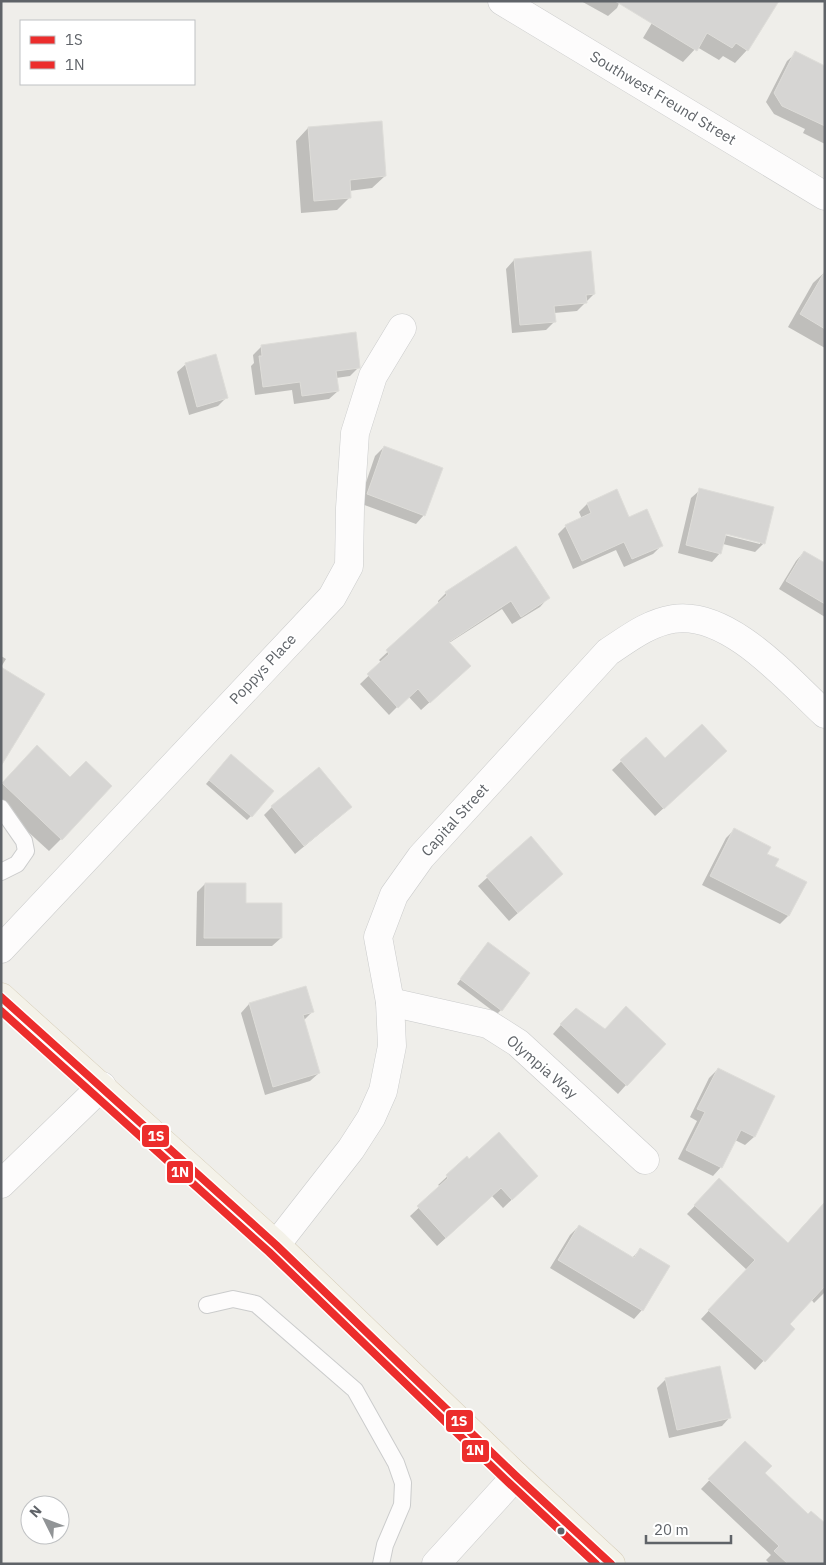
<svg xmlns="http://www.w3.org/2000/svg" width="826" height="1565" font-family="'IBM Plex Sans',sans-serif">
<style>
.shadow{fill:#0003;fill-rule:evenodd}
.building{fill:#d6d5d3;stroke:#deddd9}
.lines{fill:none;stroke-linecap:round;stroke-linejoin:round}
.lane-casing{stroke:#cbcccc;stroke-width:18}
.street-casing{stroke:#cbcccc;stroke-width:29}
.primary-casing{stroke:#d7ceb8;stroke-width:29}
.lane{stroke:#fdfcfc;stroke-width:16}
.street{stroke:#fdfcfc;stroke-width:28}
.primary{stroke:#f4f2e9;stroke-width:28}
.bus-1-casing{stroke:#fff;stroke-width:11}
.bus-2-casing{stroke:#fff;stroke-width:11}
.bus-1{stroke:#ec2d2c;stroke-width:8}
.bus-2{stroke:#ec2d2c;stroke-width:8}
.bus-dot{fill:#5f6368;stroke:#fff;stroke-width:2}
.labels{text-anchor:middle;stroke-width:4;stroke-linejoin:round;paint-order:stroke}
.street-label{font-size:15px;fill:#5f6368;stroke:#fff}
.line-badge{stroke:#fff;stroke-width:2}
.badge-label{font-size:14px;text-anchor:middle;font-weight:bold;fill:#fff}
</style>
<rect width="100%" height="100%" fill="#efeeea"/>
<!-- shadow -->
<g class="shadow">
<path d="M581,1H620L617,8L608,16Z"/>
<path d="M665,1H761L747,50L735,63L723,56L719,60L697,47L683,62L643,38Z"/>
<path d="M796,53L825,68V144L803,133L805,129L774,114L766,102L787,61Z"/>
<path d="M308,128L385,176L372,188L349,191L350,197L337,210L301,213L296,141Z"/>
<path d="M514,260L594,294L577,311L554,313L555,321L546,330L512,333L506,269Z"/>
<path d="M825,272V348L788,327L813,283Z"/>
<path d="M262,346L358,368L350,376L336,378L338,391L329,399L294,404L292,390L255,395L251,366L254,363L253,355Z"/>
<path d="M186,364L226,398L218,406L189,415L177,372Z"/>
<path d="M384,447L424,515L416,524L359,503L375,456Z"/>
<path d="M700,490L764,543L755,552L723,544L720,553L712,562L678,553L691,498ZM720,531L760,541V544L720,534Z"/>
<path d="M616,491L629,519L662,545L653,554L624,567L616,550L573,569L558,534L566,526L582,519L579,512L587,504Z"/>
<path d="M804,552L825,565V617L779,589L796,561Z"/>
<path d="M446,593L548,598L540,607L512,624L502,609L449,643L461,674L421,710L408,696L389,715L360,684L382,663L379,660L439,604L438,601Z"/>
<path d="M1,656L6,659L1,667Z"/>
<path d="M646,738L665,760H717L655,816L612,770Z"/>
<path d="M227,759L251,816L247,820L206,784Z"/>
<path d="M24,760L70,778L61,839L49,851L1,807V784Z"/>
<path d="M272,807L342,815L295,854L264,815Z"/>
<path d="M734,830L766,854L773,867L805,882L788,916L780,924L702,885L726,838Z"/>
<path d="M531,838L553,882L509,921L478,886Z"/>
<path d="M205,884L245,904L281,938L272,946H196L197,892Z"/>
<path d="M484,948L501,1010L497,1014L457,984Z"/>
<path d="M249,1004L312,1012L303,1021L319,1073L310,1081L265,1095L241,1013Z"/>
<path d="M567,1018L605,1031L626,1085L618,1094L553,1034Z"/>
<path d="M718,1069L774,1097L754,1137L745,1145L735,1140L721,1167L713,1176L678,1159L697,1121L690,1117L709,1078Z"/>
<path d="M467,1158L528,1184L503,1208L492,1196L437,1246L410,1216L441,1187L438,1185Z"/>
<path d="M711,1189L787,1244L825,1202V1292L814,1303L811,1299L788,1324L793,1329L755,1370L701,1319L747,1270L687,1214Z"/>
<path d="M579,1226L632,1258L640,1250L642,1310L634,1319L550,1268L570,1235Z"/>
<path d="M666,1379L730,1417L722,1426L669,1438L657,1388Z"/>
<path d="M745,1443L763,1473L808,1516L825,1564H770L766,1560L771,1555L701,1489Z"/>
</g>
<!-- building -->
<g class="building">
<path d="M615,1H779L748,51L736,43L732,48L707,33L697,51Z"/>
<path d="M795,51L825,66V126L782,106L774,93Z"/>
<path d="M382,121L386,176L350,180L351,198L314,201L308,127Z"/>
<path d="M591,251L595,294L586,295L587,303L554,306L556,322L520,325L514,259Z"/>
<path d="M825,271V329L800,314Z"/>
<path d="M356,332L360,367V368L336,371L339,391L302,396L300,382L263,387L259,356H262L261,345Z"/>
<path d="M216,354L228,398L197,407L185,363Z"/>
<path d="M384,446L443,468L425,516L367,494Z"/>
<path d="M699,488L774,507L765,544L726,534L721,554L686,545Z"/>
<path d="M617,489L629,517L647,509L663,546L632,559L624,542L582,561L565,525L591,513L587,503Z"/>
<path d="M516,546L550,598L521,617L511,601L449,642L471,666L430,703L418,689L398,708L367,674L389,654L386,650L447,595L445,592Z"/>
<path d="M804,551L825,563V604L786,581Z"/>
<path d="M1,667L45,694L1,766Z"/>
<path d="M702,724L727,751L664,809L620,760L646,737L665,758Z"/>
<path d="M37,745L70,777L86,761L112,786L62,840L2,783Z"/>
<path d="M231,754L274,791L252,817L209,780Z"/>
<path d="M319,767L352,807L304,846L271,806Z"/>
<path d="M734,828L771,847L767,854L779,859L775,866L807,882L789,916L710,876Z"/>
<path d="M531,836L563,874L518,913L486,876Z"/>
<path d="M205,883H246V903H282V938H204Z"/>
<path d="M488,942L530,973L502,1011L460,979Z"/>
<path d="M306,986L314,1012L303,1015L320,1073L273,1087L249,1003Z"/>
<path d="M626,1006L666,1044L627,1086L560,1024L576,1008L605,1029Z"/>
<path d="M718,1068L775,1096L755,1137L741,1130L722,1168L686,1150L705,1112L697,1109Z"/>
<path d="M499,1132L538,1176L512,1200L501,1188L446,1238L417,1206L448,1178L446,1175L467,1156L469,1159Z"/>
<path d="M719,1178L788,1243L825,1202V1286L790,1324L795,1329L765,1362L708,1310L755,1260L694,1205Z"/>
<path d="M579,1225L634,1258L640,1248L670,1266L643,1311L558,1260Z"/>
<path d="M720,1366L731,1418L677,1430L665,1378Z"/>
<path d="M745,1441L772,1466L765,1473L808,1514L811,1511L825,1523V1564H788L774,1551L779,1546L708,1479Z"/>
</g>
<g class="lines">
<defs>
<g id="lane">
<path d="M1,808L24,841L26,851L17,864L1,872"/>
<path d="M207,1305L233,1299L256,1304L355,1390L396,1463L403,1483L402,1505L385,1545L381,1564"/>
</g>
<g id="street">
<path d="M502,1L825,196"/>
<path d="M1,949L332,597L349,566L350,508L355,433L373,376L402,328"/>
<path d="M390,1002L488,1024L518,1043L645,1160"/>
<path d="M1,1184L102,1086"/>
<path d="M276,1245L351,1149L371,1118L383,1091L392,1046L390,1002L378,937L394,895L421,857L608,652C628,639 648,623 673,619C729,610 788,680 825,714"/>
<path d="M436,1564L516,1476"/>
</g>
<path id="primary" d="M1,997L276,1245L516,1476L611,1564"/>
</defs>
<!-- lane casing -->
<use href="#lane" class="lane-casing"/>
<!-- street casing -->
<use href="#street" class="street-casing"/>
<!-- primary casing -->
<use href="#primary" class="primary-casing"/>
<!-- lane -->
<use href="#lane" class="lane"/>
<!-- street -->
<use href="#street" class="street"/>
<!-- primary -->
<use href="#primary" class="primary"/>
<defs>
<path id="bus-1" d="M1,997L276,1245L516,1476L611,1564"/>
<path id="bus-2" d="M1,1011L269,1252L509,1483L596,1564"/>
</defs>
<!-- bus-1 casing -->
<use href="#bus-1" class="bus-1-casing"/>
<!-- bus-2 casing -->
<use href="#bus-2" class="bus-2-casing"/>
<!-- bus-1 -->
<use href="#bus-1" class="bus-1"/>
<!-- bus-2 -->
<use href="#bus-2" class="bus-2"/>
</g>
<!-- markers -->
<circle class="bus-dot" cx="561" cy="1531" r="4.5"/>
<g class="labels">
<!-- street labels -->
<g class="street-label">
<text transform="translate(663 98) rotate(31)" y="5">Southwest Freund Street</text>
<text transform="translate(263 669) rotate(-47)" y="5">Poppys Place</text>
<text transform="translate(455 820) rotate(-48)" y="5">Capital Street</text>
<text transform="translate(542 1067) rotate(41)" y="5">Olympia Way</text>
</g>
</g>
<g class="line-badge">
<rect x="141" y="1124" width="29" height="24" rx="5" fill="#ec2d2c"/>
<rect x="166" y="1160" width="28" height="24" rx="5" fill="#ec2d2c"/>
<rect x="445" y="1409" width="29" height="24" rx="5" fill="#ec2d2c"/>
<rect x="461" y="1439" width="29" height="24" rx="5" fill="#ec2d2c"/>
</g>
<g class="badge-label">
<text x="156" y="1141">1S</text>
<text x="180" y="1177">1N</text>
<text x="459" y="1426">1S</text>
<text x="475" y="1455">1N</text>
</g>
<!-- border -->
<rect width="826" height="1565" fill="none" stroke="#5f6368" stroke-width="5"/>
<!-- legend -->
<rect x="20" y="20" width="175" height="65" fill="#ffffff" stroke="#bfc1c3"/>
<rect x="30" y="36" width="25" height="8" fill="#ec2d2c" stroke="#bfc1c3"/>
<text x="65" y="45" font-size="15" fill="#5f6368">1S</text>
<rect x="30" y="61" width="25" height="8" fill="#ec2d2c" stroke="#bfc1c3"/>
<text x="65" y="70" font-size="15" fill="#5f6368">1N</text>
<!-- north arrow -->
<g transform="translate(45 1520) rotate(312)"><circle r="24" fill="#ffffff" stroke="#bfc1c3"/>
<path d="M0-4L9 19L0 12L-9 19Z" fill="#919496"/>
<text y="-8" font-size="14" font-weight="bold" text-anchor="middle" fill="#5f6368">N</text>
</g>
<!-- scale -->
<path d="M646 1535v8h85v-8" fill="none" stroke="#5f6368" stroke-width="2.5"/>
<text x="654" y="1535" font-size="15" fill="#5f6368" stroke="#ffffff" stroke-width="4" paint-order="stroke">20 m</text>
</svg>
